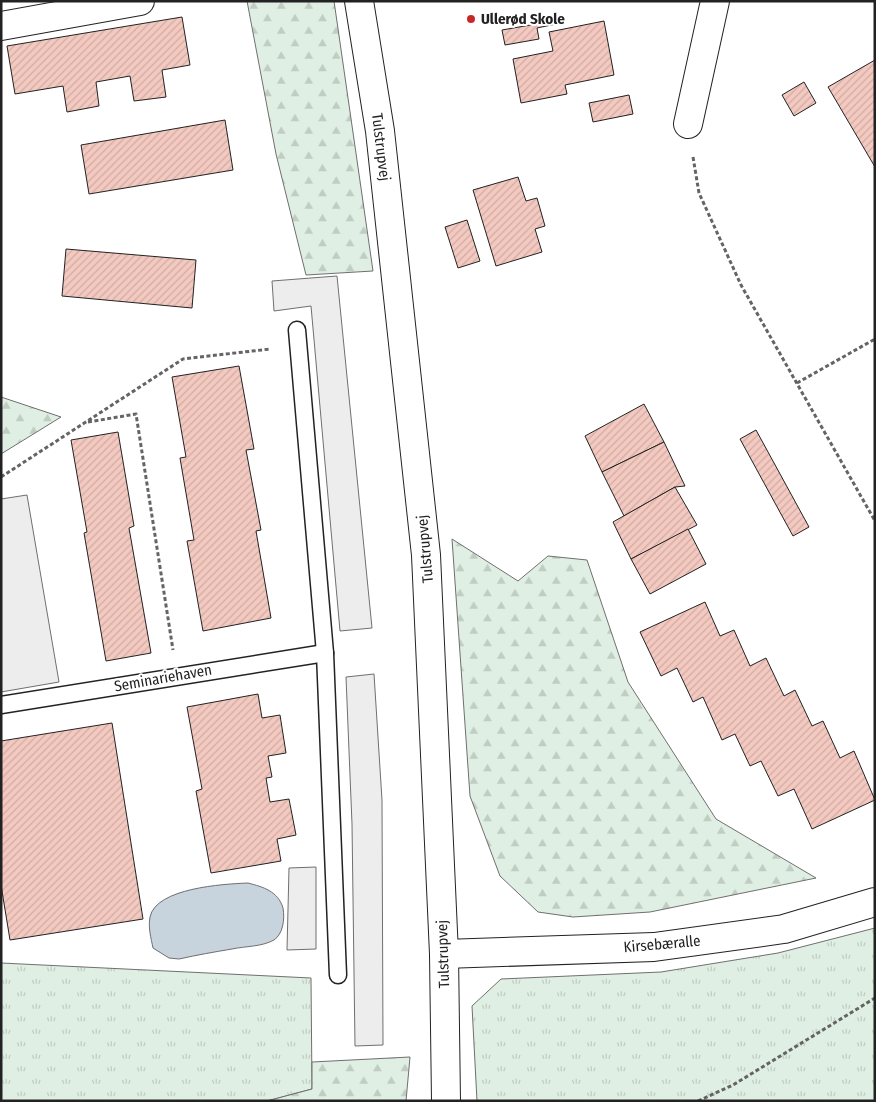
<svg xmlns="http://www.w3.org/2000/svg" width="876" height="1102" font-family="'Fira Sans Condensed',sans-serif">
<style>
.grass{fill:url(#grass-tufts);stroke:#6f6f6f}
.forest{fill:url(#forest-firs);stroke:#6f6f6f}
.parking{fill:#ededed;stroke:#6f6f6f}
.water{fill:#c7d3dd;stroke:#6f6f6f}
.building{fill:url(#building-hatch);stroke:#222}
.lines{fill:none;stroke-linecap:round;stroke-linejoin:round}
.service-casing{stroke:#222;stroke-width:19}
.minor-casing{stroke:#222;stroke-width:30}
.tertiary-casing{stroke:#222;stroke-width:30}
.path{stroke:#646464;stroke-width:3;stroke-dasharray:4 2.5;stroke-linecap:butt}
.service{stroke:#fff;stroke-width:16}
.minor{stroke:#fff;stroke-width:28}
.tertiary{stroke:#fff;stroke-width:28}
.poi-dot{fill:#c62828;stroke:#fff;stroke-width:2}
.labels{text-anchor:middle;stroke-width:4;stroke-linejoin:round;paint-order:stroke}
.poi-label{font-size:15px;font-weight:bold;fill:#222;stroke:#fff;text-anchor:start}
.street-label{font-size:15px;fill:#222;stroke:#fff}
</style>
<defs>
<pattern id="grass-tufts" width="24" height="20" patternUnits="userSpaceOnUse" patternTransform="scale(1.25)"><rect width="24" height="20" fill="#e0efe3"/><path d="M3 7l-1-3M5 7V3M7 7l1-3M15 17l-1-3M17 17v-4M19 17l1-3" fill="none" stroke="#c0cdc2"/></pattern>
<pattern id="forest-firs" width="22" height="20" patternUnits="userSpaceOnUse" patternTransform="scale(1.25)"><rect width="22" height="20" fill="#e0efe3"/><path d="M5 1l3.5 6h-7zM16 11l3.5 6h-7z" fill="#c0cdc2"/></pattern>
<pattern id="building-hatch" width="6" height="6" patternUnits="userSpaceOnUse" patternTransform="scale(1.25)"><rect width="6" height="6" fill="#f3c9c0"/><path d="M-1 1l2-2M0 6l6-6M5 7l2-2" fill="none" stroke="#d0aca5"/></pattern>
</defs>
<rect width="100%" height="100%" fill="#fff"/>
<!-- grass -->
<g class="grass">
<path d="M875,928V1101H477L472,1006L501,979L661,972L778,953Z"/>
<path d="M1,963L311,978L312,1089L267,1101H1Z"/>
</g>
<!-- forest -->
<g class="forest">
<path d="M247,1H334L373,271L306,275L276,154Z"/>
<path d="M1,397L61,417L1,454Z"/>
<path d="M452,539L518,581L548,556L587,560L628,682L716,819L816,878L650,912L573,917L538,912L500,876L470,796Z"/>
<path d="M410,1057L406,1101H267L312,1089V1062Z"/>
</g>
<!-- parking -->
<g class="parking">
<path d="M337,276L372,628L340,631L311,306L274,311L272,281Z"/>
<path d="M27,495L59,682L1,692V499Z"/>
<path d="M374,674L382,800L383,1045L355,1046L352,824L346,677Z"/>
<path d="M316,867V949L287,950L289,868Z"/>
</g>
<!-- water -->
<path class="water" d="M248,883C263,887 278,891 283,908C285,919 283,934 274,940C261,947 246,946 232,949C214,952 197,955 179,959L169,958L153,948C151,938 148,928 150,917C156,888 223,884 248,883Z"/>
<!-- building -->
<g class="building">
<path d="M182,17L190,65L162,70L166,97L134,101L130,76L96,82L99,106L67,112L63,86L15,94L7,46Z"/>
<path d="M555,17L556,24L537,28L539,39L505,45L502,30L536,24L535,21Z"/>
<path d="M604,21L614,75L565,85L567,94L521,103L513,59L553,51L549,32Z"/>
<path d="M875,60V167L828,87Z"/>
<path d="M804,82L816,103L794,116L782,95Z"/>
<path d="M629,95L633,114L593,122L589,103Z"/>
<path d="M225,120L233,170L89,194L81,145Z"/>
<path d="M518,177L526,201L537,198L545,226L535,229L542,252L496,266L473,190Z"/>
<path d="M467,220L480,261L458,268L445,227Z"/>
<path d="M66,249L196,260L192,308L62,296Z"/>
<path d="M239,366L254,449L246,450L261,530L256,531L271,618L203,631L187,541L194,540L180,458L186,457L172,377Z"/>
<path d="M644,404L664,442L602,472L585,436Z"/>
<path d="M756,430L809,527L793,536L740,439Z"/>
<path d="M118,432L134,526L129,528L151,653L106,661L84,533L87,532L71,440Z"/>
<path d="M664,442L685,486L675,487L624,516L602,472Z"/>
<path d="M675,487L697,525L631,559L613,522Z"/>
<path d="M688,529L706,564L650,594L631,559Z"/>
<path d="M705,602L720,636L734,630L750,666L766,658L784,696L795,690L812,726L823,721L840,758L854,751L875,800L812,829L794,789L778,796L761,761L750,766L735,734L722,740L703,697L693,702L677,668L661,676L640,632Z"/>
<path d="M258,694L262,718L280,715L286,753L268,756L272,777L266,778L270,802L289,799L296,835L277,839L281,861L211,873L196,791L202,789L187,707Z"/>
<path d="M112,723L143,919L10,940L1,885V741Z"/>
</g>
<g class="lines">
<defs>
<g id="service">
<path d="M297,330L325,653L338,975"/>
<path d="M1,705L325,653"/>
</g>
<g id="minor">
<path d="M1,26L140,1"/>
<path d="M688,124L715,1"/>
</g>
<g id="tertiary">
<path d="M359,1L380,131L426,555L444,954L446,1101"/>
<path d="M444,954L654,947L784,929L875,902"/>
</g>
</defs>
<!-- service casing -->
<use href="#service" class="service-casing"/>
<!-- minor casing -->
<use href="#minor" class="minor-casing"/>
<!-- tertiary casing -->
<use href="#tertiary" class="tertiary-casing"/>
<!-- path -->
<g class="path">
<path d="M693,157L699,193L741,285L875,521"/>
<path d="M797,383L875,339"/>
<path d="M88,422L136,414L173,650"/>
<path d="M1,477L183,359L270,349"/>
<path d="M698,1101L733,1085L875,998"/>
</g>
<!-- service -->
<use href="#service" class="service"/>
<!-- minor -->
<use href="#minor" class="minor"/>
<!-- tertiary -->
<use href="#tertiary" class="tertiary"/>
</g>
<!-- markers -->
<circle class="poi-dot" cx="471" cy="19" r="5"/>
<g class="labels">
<!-- poi labels -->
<g class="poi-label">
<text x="481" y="24">Ullerød Skole</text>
</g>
<!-- street labels -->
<g class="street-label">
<text transform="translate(381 147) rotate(83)" y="5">Tulstrupvej</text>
<text transform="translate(425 549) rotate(-95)" y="5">Tulstrupvej</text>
<text transform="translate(163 678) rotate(-10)" y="5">Seminariehaven</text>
<text transform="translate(662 944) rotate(-5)" y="5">Kirsebæralle</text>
<text transform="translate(443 954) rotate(-92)" y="5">Tulstrupvej</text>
</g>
</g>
<!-- border -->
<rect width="876" height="1102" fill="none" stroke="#222222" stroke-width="5"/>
</svg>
